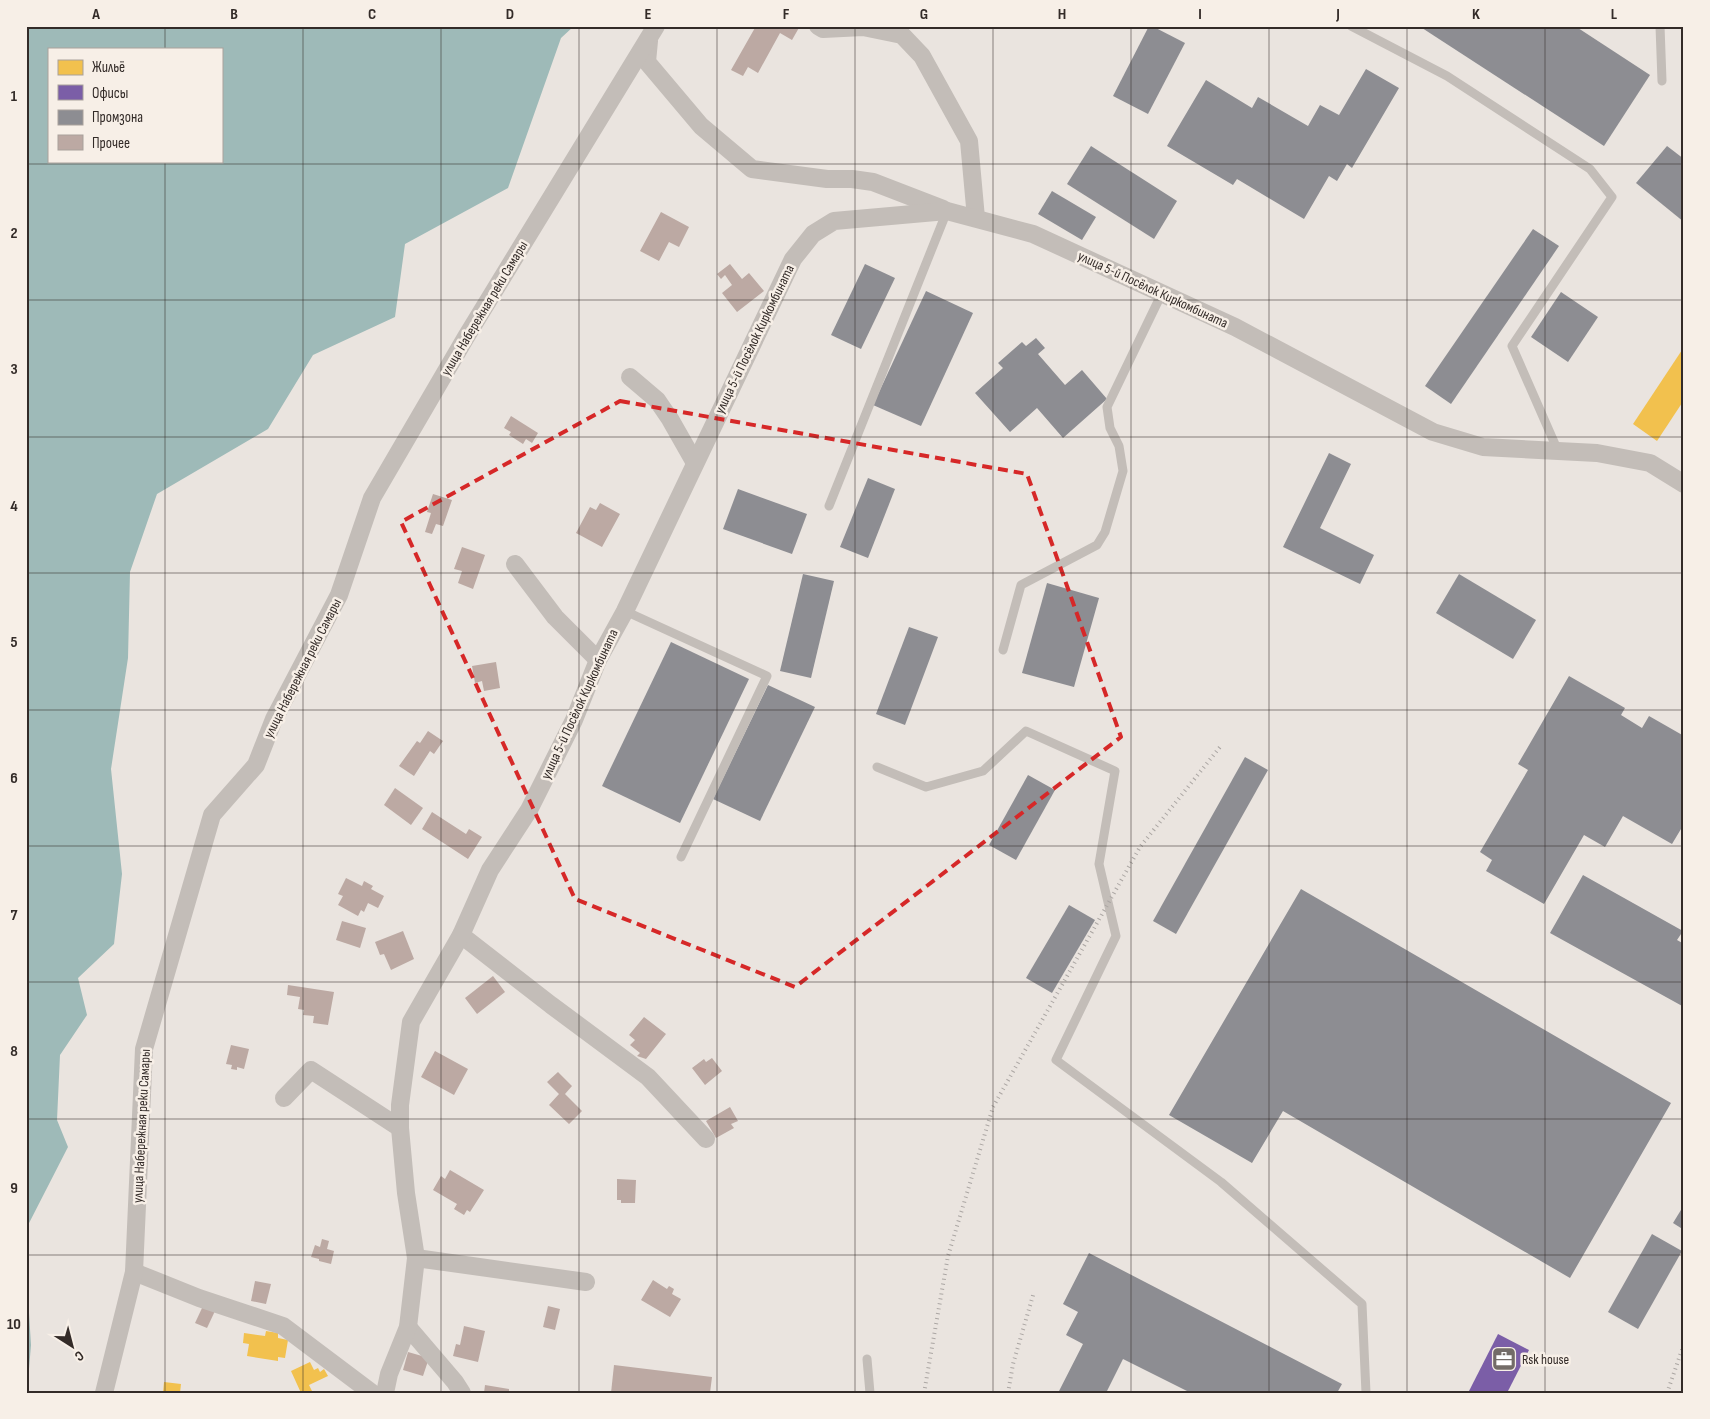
<svg xmlns="http://www.w3.org/2000/svg" width="1710" height="1419" font-family="'Sofia Sans Condensed',sans-serif">
<style>
.water{fill:#9ebab8;fill-rule:evenodd}
.homes{fill:#f2c14e}
.offices{fill:#7b5ea7}
.industry{fill:#8d8d92}
.building{fill:#bca9a3}
.lines{fill:none;stroke-linecap:round;stroke-linejoin:round}
.service{stroke:#c3bdb8;stroke-width:9}
.minor{stroke:#c3bdb8;stroke-width:18}
.rail{stroke:#aba6a3;stroke-width:4;stroke-dasharray:1 4;stroke-linecap:butt}
.marked{fill:none;stroke:#d62828;stroke-width:4;stroke-dasharray:10 6;stroke-linejoin:round}
.grid{fill:none;stroke:#332b28;stroke-width:1;stroke-opacity:0.55}
.labels{text-anchor:middle;stroke-width:5;stroke-linejoin:round;paint-order:stroke}
.street-label{font-size:14px;fill:#332b28;stroke:#f7efe7}
.poi-label{font-size:14px;fill:#332b28;stroke:#f7efe7;text-anchor:start}
.neatline{fill:none;stroke:#332b28;stroke-width:2}
.grid-label{font-size:16px;text-anchor:middle;font-weight:bold;fill:#332b28}
</style>
<rect width="100%" height="100%" fill="#eae4df"/>
<!-- water -->
<g class="water">
<path d="M26,26H574L561,38L508,188L405,244L395,317L313,355L268,429L157,494L130,572L128,658L111,769L122,874L114,944L78,978L87,1015L60,1055L57,1120L68,1147L26,1229ZM49,49H221V161H49Z"/>
<path d="M26,1264L31,1345L27,1393H26Z"/>
</g>
<!-- homes -->
<g class="homes">
<path d="M1684,347V400L1657,441L1633,424Z"/>
<path d="M266,1331L278,1333V1338L288,1340L285,1358L278,1357V1361L247,1356L249,1344L243,1343L244,1333L265,1336Z"/>
<path d="M310,1362L314,1370L318,1368L320,1372L324,1369L328,1376L309,1385L312,1391L301,1393L291,1371Z"/>
<path d="M164,1382L181,1384L180,1393H163Z"/>
</g>
<!-- offices -->
<path class="offices" d="M1498,1334L1529,1350L1507,1393H1468Z"/>
<!-- industry -->
<g class="industry">
<path d="M1149,26H1152L1185,43L1148,114L1113,96Z"/>
<path d="M1419,26H1575L1650,75L1604,146Z"/>
<path d="M1366,69L1399,88L1352,168L1347,164L1337,181L1329,176L1304,219L1237,179L1233,185L1167,146L1206,80L1252,108L1258,97L1308,126L1320,105L1339,115Z"/>
<path d="M1091,146L1177,201L1154,239L1067,184Z"/>
<path d="M1667,146L1684,159V222L1636,183Z"/>
<path d="M1052,191L1096,217L1082,240L1038,214Z"/>
<path d="M1533,229L1559,246L1451,404L1425,386Z"/>
<path d="M865,264L895,278L861,349L831,335Z"/>
<path d="M926,291L973,313L921,426L873,405Z"/>
<path d="M1561,292L1598,317L1568,362L1531,337Z"/>
<path d="M1036,338L1045,348L1038,354L1065,385L1082,370L1107,399L1063,438L1037,408L1010,432L975,393L1003,368L998,363L1022,342L1026,346Z"/>
<path d="M1329,453L1351,464L1320,528L1374,555L1360,584L1283,547Z"/>
<path d="M868,478L895,489L868,558L840,547Z"/>
<path d="M738,489L807,514L792,554L723,529Z"/>
<path d="M803,574L834,581L811,678L780,671Z"/>
<path d="M1459,574L1536,620L1513,659L1436,613Z"/>
<path d="M1047,583L1099,598L1074,687L1022,673Z"/>
<path d="M909,627L938,637L905,725L876,714Z"/>
<path d="M671,642L749,679L680,823L602,786Z"/>
<path d="M1569,676L1625,708L1621,715L1642,728L1649,716L1684,736V824L1672,844L1623,816L1605,847L1584,835L1544,904L1486,871L1492,860L1480,852L1528,770L1518,764Z"/>
<path d="M768,685L815,707L760,821L713,799Z"/>
<path d="M1245,757L1268,770L1176,934L1153,921Z"/>
<path d="M1028,775L1055,790L1016,860L989,845Z"/>
<path d="M1583,875L1683,931L1677,940L1684,944V1007L1550,933Z"/>
<path d="M1301,889L1671,1103L1570,1278L1283,1111L1252,1163L1169,1115Z"/>
<path d="M1069,905L1095,920L1052,993L1026,978Z"/>
<path d="M1684,1205V1230L1673,1223Z"/>
<path d="M1652,1234L1682,1251L1638,1329L1608,1312Z"/>
<path d="M1089,1253L1342,1384L1337,1393H1191L1123,1359L1106,1393H1058L1083,1344L1066,1335L1078,1312L1063,1304Z"/>
</g>
<!-- building -->
<g class="building">
<path d="M756,26H800L792,40L780,33L758,73L748,67L743,76L731,70Z"/>
<path d="M661,212L689,227L679,247L669,242L659,261L640,251Z"/>
<path d="M730,264L742,279L749,273L764,291L737,312L722,293L732,285L725,275L721,279L717,274Z"/>
<path d="M511,416L538,433L532,443L526,439L523,444L509,435L511,432L504,428Z"/>
<path d="M433,494L452,500L443,526L436,524L432,534L425,532L431,513L427,512Z"/>
<path d="M600,503L620,514L602,547L576,533L590,507L596,510Z"/>
<path d="M462,547L485,555L473,589L458,583L462,571L454,569Z"/>
<path d="M496,662L500,688L484,691L482,681L475,683L472,666Z"/>
<path d="M428,731L443,741L434,754L430,751L414,776L399,766L417,741L420,743Z"/>
<path d="M395,788L423,808L411,825L384,805Z"/>
<path d="M432,812L466,834L469,829L482,837L468,859L422,829Z"/>
<path d="M346,878L362,886L364,881L373,886L371,889L384,896L378,908L368,903L364,912L361,910L358,916L338,905L343,896L338,894Z"/>
<path d="M342,921L366,928L360,948L336,940Z"/>
<path d="M403,931L414,959L391,970L384,954L380,955L375,942Z"/>
<path d="M493,976L505,992L477,1014L465,998Z"/>
<path d="M288,985L334,992L328,1025L313,1023L314,1016L303,1015L304,1010L298,1009L300,997L287,995Z"/>
<path d="M644,1017L666,1034L646,1059L637,1056L640,1053L630,1045L635,1040L629,1035Z"/>
<path d="M231,1045L249,1049L244,1069L237,1067V1070L231,1069L232,1065L226,1064Z"/>
<path d="M435,1051L468,1069L454,1095L421,1077Z"/>
<path d="M712,1058L722,1071L705,1085L692,1068L704,1059L706,1062Z"/>
<path d="M558,1072L572,1086L565,1094L582,1111L569,1124L549,1105L559,1094L547,1082Z"/>
<path d="M730,1107L738,1121L731,1124L734,1128L716,1138L706,1121Z"/>
<path d="M450,1170L484,1190L470,1212L467,1210L464,1215L454,1209L457,1204L433,1190L441,1176L445,1179Z"/>
<path d="M617,1179L636,1180L635,1203H621V1200H617Z"/>
<path d="M322,1239L329,1241L327,1249L334,1251L331,1264L319,1261V1259L311,1257L315,1245L320,1247Z"/>
<path d="M653,1280L667,1289L669,1286L674,1289L672,1294L681,1299L670,1317L641,1300Z"/>
<path d="M255,1281L271,1284L266,1304L251,1301Z"/>
<path d="M203,1306L215,1311L207,1328L195,1323Z"/>
<path d="M548,1306L560,1309L555,1330L543,1327Z"/>
<path d="M464,1326L485,1331L478,1362L453,1356L456,1344L460,1345Z"/>
<path d="M408,1352L429,1358L423,1376L403,1370Z"/>
<path d="M614,1365L712,1377L710,1393H611Z"/>
<path d="M485,1385L509,1389V1391L512,1393H484Z"/>
</g>
<g class="lines">
<!-- service -->
<g class="service">
<path d="M1351,26L1447,76L1590,169L1612,197L1512,346L1558,451"/>
<path d="M1660,26L1662,81"/>
<path d="M829,506L947,211"/>
<path d="M625,611L767,676L681,857"/>
<path d="M1003,650L1021,585L1097,545L1105,532L1123,471L1119,446L1110,428L1107,407L1162,293"/>
<path d="M877,767L926,787L983,771L1026,731L1115,771L1099,864L1116,936L1056,1060L1221,1182L1362,1304L1366,1393"/>
<path d="M867,1359L870,1393"/>
</g>
<!-- minor -->
<g class="minor">
<path d="M818,26L823,29L863,27L902,35L922,56L969,141L976,218"/>
<path d="M649,41L647,62L701,126L752,169L827,179H852L873,182L943,209"/>
<path d="M630,377L657,400L670,419L695,463"/>
<path d="M515,564L555,617L598,660"/>
<path d="M461,935L551,1005L648,1077L706,1139"/>
<path d="M284,1098L311,1070L400,1128"/>
<path d="M416,1258L586,1282"/>
<path d="M134,1272L199,1298L283,1326L372,1393"/>
<path d="M408,1327L455,1382L462,1393"/>
<path d="M104,1393L134,1272L144,1049L212,815L256,765L274,719L339,595L372,498L466,337L656,26"/>
<path d="M385,1393L389,1374L408,1327L416,1258L406,1193L400,1128V1105L411,1022L461,935L490,870L529,810L574,720L598,660L625,611L793,259L813,234L834,221L947,211L1033,234L1235,327L1433,432L1483,447L1597,453L1650,463L1684,484"/>
</g>
<!-- rail -->
<g class="rail">
<path d="M924,1393L948,1256L993,1107L1140,847L1220,747"/>
<path d="M1008,1393L1013,1364L1034,1292"/>
<path d="M1667,1393L1684,1344"/>
</g>
</g>
<!-- marked area -->
<path class="marked" d="M620,401L1027,474L1121,737L795,987L575,899L401,522Z"/>
<!-- grid -->
<path class="grid" d="M165,26V49M303,26V1393M441,26V1393M579,26V1393M717,26V1393M855,26V1393M993,26V1393M1131,26V1393M1269,26V1393M1407,26V1393M1545,26V1393M165,161V1393M26,164H1684M26,300H1684M26,437H1684M26,573H1684M26,710H1684M26,846H1684M26,982H1684M26,1119H1684M26,1255H1684"/>
<!-- icons -->
<defs>
<symbol id="office-square" viewBox="-11 -11 22 22"><rect x="-9" y="-9" width="18" height="18" rx="4" fill="#736c68" stroke="#f7efe7"/><path d="M-6-3h4V-5.5h4V-3h4V5H-6ZM-1-4.5V-3h2v-1.5ZM-6 0V1H6V0Z" fill="#fff"/></symbol>
</defs>
<g fill-rule="evenodd">
<use href="#office-square" x="1490" y="1345" width="28" height="28"/>
</g>
<g class="labels">
<!-- street labels -->
<g class="street-label">
<text transform="translate(1153 289) rotate(25)" y="5">улица 5-й Посёлок Киркомбината</text>
<text transform="translate(484 308) rotate(-59)" y="5">улица Набережная реки Самары</text>
<text transform="translate(754 339) rotate(-64)" y="5">улица 5-й Посёлок Киркомбината</text>
<text transform="translate(302 668) rotate(-63)" y="5">улица Набережная реки Самары</text>
<text transform="translate(579 704) rotate(-65)" y="5">улица 5-й Посёлок Киркомбината</text>
<text transform="translate(141 1126) rotate(-87)" y="5">улица Набережная реки Самары</text>
</g>
<!-- poi labels -->
<g class="poi-label">
<text x="1522" y="1364">Rsk house</text>
</g>
</g>
<!-- border -->
<rect width="1710" height="1419" fill="none" stroke="#f7efe7" stroke-width="55"/>
<!-- legend -->
<rect x="48" y="48" width="175" height="115" fill="#f7efe7" stroke="#a9a19b"/>
<rect x="58" y="60" width="25" height="15" fill="#f2c14e" stroke="#a9a19b"/>
<text x="92" y="72" font-size="15" fill="#332b28">Жильё</text>
<rect x="58" y="85" width="25" height="15" fill="#7b5ea7" stroke="#a9a19b"/>
<text x="92" y="98" font-size="15" fill="#332b28">Офисы</text>
<rect x="58" y="110" width="25" height="15" fill="#8d8d92" stroke="#a9a19b"/>
<text x="92" y="122" font-size="15" fill="#332b28">Промзона</text>
<rect x="58" y="135" width="25" height="15" fill="#bca9a3" stroke="#a9a19b"/>
<text x="92" y="148" font-size="15" fill="#332b28">Прочее</text>
<!-- north arrow -->
<g transform="translate(72 1346) rotate(144)" stroke="#f7efe7" stroke-width="4" paint-order="stroke">
<path d="M0-4L9 19L0 12L-9 19Z" fill="#332b28"/>
<text y="-8" font-size="14" font-weight="bold" text-anchor="middle" fill="#332b28">С</text>
</g>
<rect x="28" y="28" width="1654" height="1364" class="neatline"/>
<g class="grid-label">
<text x="96" y="19">A</text>
<text x="234" y="19">B</text>
<text x="372" y="19">C</text>
<text x="510" y="19">D</text>
<text x="648" y="19">E</text>
<text x="786" y="19">F</text>
<text x="924" y="19">G</text>
<text x="1062" y="19">H</text>
<text x="1200" y="19">I</text>
<text x="1338" y="19">J</text>
<text x="1476" y="19">K</text>
<text x="1614" y="19">L</text>
<text x="14" y="101">1</text>
<text x="14" y="238">2</text>
<text x="14" y="374">3</text>
<text x="14" y="511">4</text>
<text x="14" y="647">5</text>
<text x="14" y="783">6</text>
<text x="14" y="920">7</text>
<text x="14" y="1056">8</text>
<text x="14" y="1193">9</text>
<text x="14" y="1329">10</text>
</g>
</svg>
